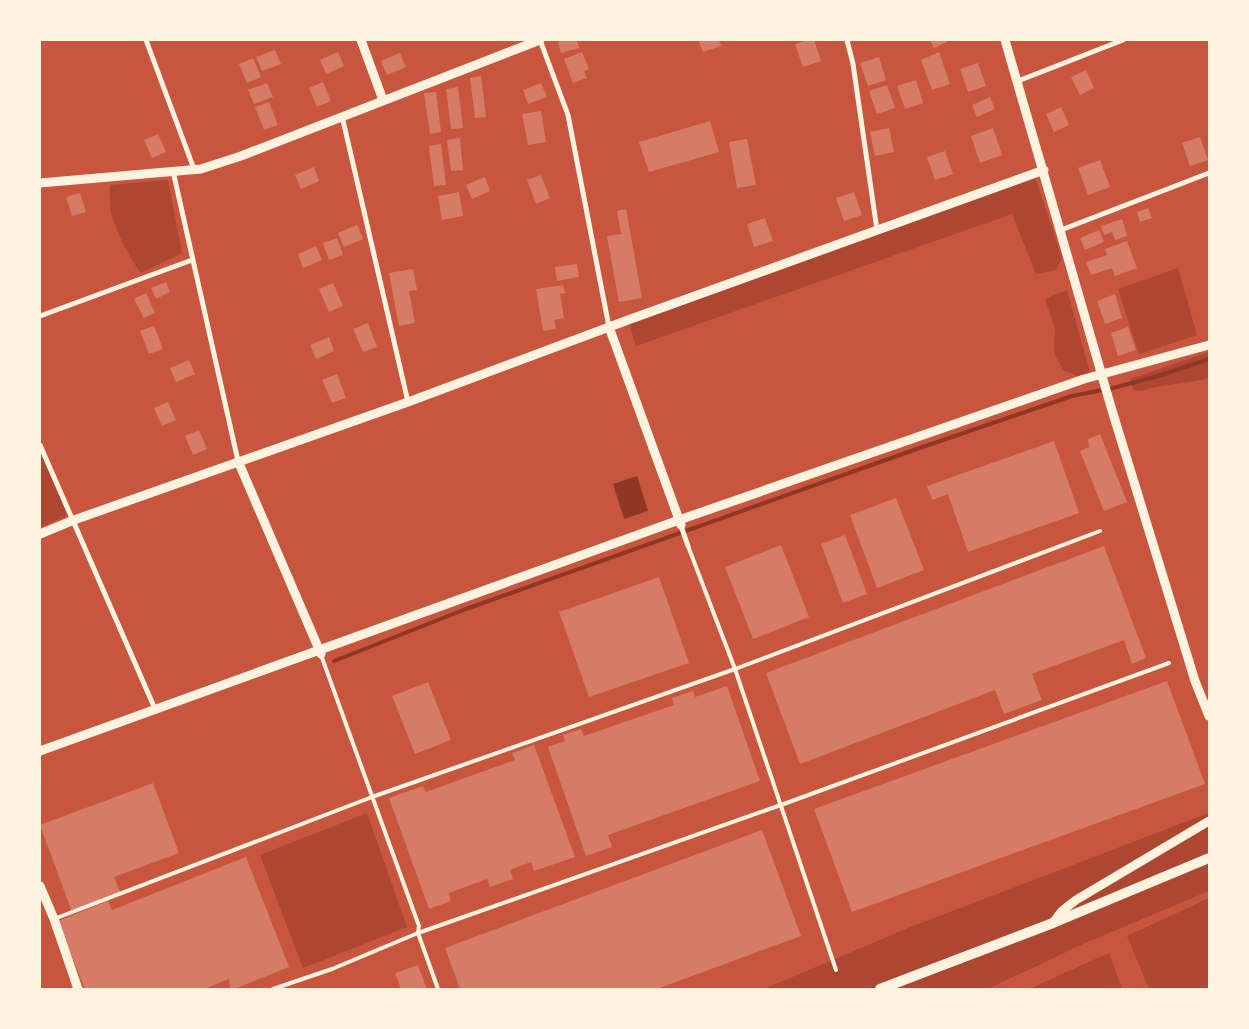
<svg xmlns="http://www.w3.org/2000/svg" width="1249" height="1029" font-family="Inter,sans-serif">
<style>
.green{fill:#ae4732}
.water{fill:#8f3625}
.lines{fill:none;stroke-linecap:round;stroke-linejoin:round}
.stream{stroke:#8f3625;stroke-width:4}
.building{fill:#d67c66}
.service{stroke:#fff3e0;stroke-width:4}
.minor{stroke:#fff3e0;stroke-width:5}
.tertiary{stroke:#fff3e0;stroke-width:9}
.secondary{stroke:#fff3e0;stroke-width:10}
</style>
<rect width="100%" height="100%" fill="#c8553d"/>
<!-- green -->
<g class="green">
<path d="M1034,174L1062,258L1056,270L1036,274L1012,214L636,346L628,320Z"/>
<path d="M168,180L182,253L141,273C131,261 114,227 111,212C109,203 110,194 110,185Z"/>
<path d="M1178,268L1197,335L1139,354L1118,289Z"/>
<path d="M1067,290L1091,376L1084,379L1063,370L1054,353L1055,329L1045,299Z"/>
<path d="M1209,352V377L1203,380L1155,387L1146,390L1134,391L1130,379Z"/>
<path d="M40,445L71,514L40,527Z"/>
<path d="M367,813L407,927L303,968L260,855Z"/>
<path d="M1209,813V891L1083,944L988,989H764L913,926Z"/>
<path d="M1209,898V989H1149L1127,936Z"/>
<path d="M1109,953L1122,989H1029Z"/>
</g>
<!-- water -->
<path class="water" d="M637,476L648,511L624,519L613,484Z"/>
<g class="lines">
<!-- stream -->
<path class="stream" d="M334,661L466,609L911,451L1072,396L1113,388L1158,376L1209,359"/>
</g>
<!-- building -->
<g class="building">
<path d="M565,40H577L579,48L561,53L558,42Z"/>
<path d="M698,40H719L721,46L703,52Z"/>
<path d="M807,40H814L821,61L803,67L795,44Z"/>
<path d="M930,40H951L934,48Z"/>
<path d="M275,50L281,64L262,71L256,57Z"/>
<path d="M338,52L344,66L326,74L320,60Z"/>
<path d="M582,52L589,69L584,71L587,78L573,83L564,59Z"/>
<path d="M939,52L950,84L932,90L921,60Z"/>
<path d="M400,53L406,67L387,75L381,61Z"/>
<path d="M879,57L886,80L868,86L860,63Z"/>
<path d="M253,58L261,77L247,83L239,64Z"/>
<path d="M978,63L986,86L968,92L960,69Z"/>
<path d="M1086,70L1094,88L1080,95L1071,77Z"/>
<path d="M481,76L486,117L475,118L470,78Z"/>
<path d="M916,80L923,103L905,109L897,86Z"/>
<path d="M323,82L331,101L317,107L309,88Z"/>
<path d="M267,83L273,97L254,104L248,90Z"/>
<path d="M541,83L547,97L528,104L523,90Z"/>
<path d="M887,85L895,108L877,114L869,91Z"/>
<path d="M458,87L463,128L451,129L446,89Z"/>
<path d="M436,92L441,132L430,134L424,93Z"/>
<path d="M990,97L995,109L977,117L972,105Z"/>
<path d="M269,102L278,125L264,130L255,107Z"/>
<path d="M1061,107L1069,125L1054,132L1046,114Z"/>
<path d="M541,111L546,142L528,145L522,114Z"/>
<path d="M710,121L719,152L649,172L639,142Z"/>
<path d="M889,128L894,152L875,156L870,132Z"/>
<path d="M993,128L1002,155L980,163L971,136Z"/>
<path d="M158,134L166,152L152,158L144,140Z"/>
<path d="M1200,137L1208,160L1190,166L1182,143Z"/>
<path d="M460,138L463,170L451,171L447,140Z"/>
<path d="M747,139L756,185L737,188L729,142Z"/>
<path d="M441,144L446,185L434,186L429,146Z"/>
<path d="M945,151L953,174L935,180L927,157Z"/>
<path d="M1100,160L1110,187L1088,195L1078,168Z"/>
<path d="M314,167L319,181L301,189L295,175Z"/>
<path d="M541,175L550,198L536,204L527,180Z"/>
<path d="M485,177L490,191L472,199L466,185Z"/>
<path d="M459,192L463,216L442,220L438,196Z"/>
<path d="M854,192L862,215L844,221L836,198Z"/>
<path d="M80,193L86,212L72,216L66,197Z"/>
<path d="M1148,208L1152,218L1140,222L1137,212Z"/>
<path d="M626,209L642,298L619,302L607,236L621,234L617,211Z"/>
<path d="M765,218L773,241L754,247L747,224Z"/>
<path d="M1122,219L1127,236L1115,240L1112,232L1104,235L1101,226Z"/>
<path d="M357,225L363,239L344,247L338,233Z"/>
<path d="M1099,230L1104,242L1085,250L1080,238Z"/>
<path d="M337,238L343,255L329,260L323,243Z"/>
<path d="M1127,241L1137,268L1115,276L1112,268L1091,275L1086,262L1107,255L1105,249Z"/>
<path d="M316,246L322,260L303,268L298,254Z"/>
<path d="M577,264L579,277L557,281L555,267Z"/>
<path d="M413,269L417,290L409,291L415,323L399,326L389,273Z"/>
<path d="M166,282L170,292L156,299L151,288Z"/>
<path d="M333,283L343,306L329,312L319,289Z"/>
<path d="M563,285L565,293L560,294L564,318L554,320L556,329L543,331L536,289Z"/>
<path d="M146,293L155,313L144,318L134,299Z"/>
<path d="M1115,294L1122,318L1105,324L1097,301Z"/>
<path d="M368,323L377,347L363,352L353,329Z"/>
<path d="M154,326L163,349L149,354L140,331Z"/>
<path d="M1128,327L1136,350L1118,356L1111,333Z"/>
<path d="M329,337L334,351L316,359L310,345Z"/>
<path d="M189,360L195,374L176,382L170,368Z"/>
<path d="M337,374L346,398L332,403L322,380Z"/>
<path d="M168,402L176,420L162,426L154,408Z"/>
<path d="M199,430L207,449L193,455L185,436Z"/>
<path d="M1100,434L1127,502L1104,511L1080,451L1089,447L1088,439Z"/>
<path d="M1054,441L1079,513L968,552L948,494L932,500L927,486Z"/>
<path d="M896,498L924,570L877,588L850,515Z"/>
<path d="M845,535L867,594L843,603L821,544Z"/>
<path d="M781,545L809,617L753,639L725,567Z"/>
<path d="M1104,546L1146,658L1132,664L1124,640L1032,674L1042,700L1004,714L995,690L800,764L766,673Z"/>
<path d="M659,577L689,663L589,697L559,612Z"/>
<path d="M1167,681L1205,784L852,912L814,809Z"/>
<path d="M428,682L451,740L415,754L392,696Z"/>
<path d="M727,686L760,781L608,835L612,847L586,856L548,747L565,741L563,735L581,729L584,736L674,705L672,698L693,691L695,697Z"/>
<path d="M534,745L575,857L534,871L531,862L510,870L513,879L490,887L487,879L449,893L451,901L429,909L389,798L423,786L426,792L515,760L512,753Z"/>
<path d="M153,783L179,853L114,877L121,894L72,912L40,825Z"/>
<path d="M762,830L801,936L657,989H460L445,948Z"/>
<path d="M246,857L289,967L234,989H230L229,979L204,989H85L58,921L108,901L112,910Z"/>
<path d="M418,965L427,989H401L395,973Z"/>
</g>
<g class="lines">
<!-- service -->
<g class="service">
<path d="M688,546L735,669L836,970"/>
<path d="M321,655L419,926L418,933L438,989"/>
<path d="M54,919L372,797L735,669L1100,531"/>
<path d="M273,989L332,969L418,933L781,805L1169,663"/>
</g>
<!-- minor -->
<g class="minor">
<path d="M146,40L194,169"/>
<path d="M540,40L568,115L609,327"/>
<path d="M847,40L853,64L877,230"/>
<path d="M1018,81L1123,40"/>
<path d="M342,116L408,402"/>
<path d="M173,171L238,461"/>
<path d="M1061,230L1209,173"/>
<path d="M40,316L192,260"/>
<path d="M40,445L155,709"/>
<path d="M681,526L688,546"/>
</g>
<!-- tertiary -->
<g class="tertiary">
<path d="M361,40L383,100"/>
<path d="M1005,40L1111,407L1195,681L1209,716"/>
<path d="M40,183L201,169L241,156L540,40"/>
<path d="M609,327L681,525"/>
<path d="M238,461L321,654"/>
<path d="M40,534L74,520L408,402L628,320L1044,170"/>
<path d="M40,751L679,520L1084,379L1209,345"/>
<path d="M40,886L54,919L78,989"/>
<path d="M1053,923L1062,911L1076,900L1209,821"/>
</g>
<!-- secondary -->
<path class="secondary" d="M880,989L1053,923L1209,858"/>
</g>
<!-- border -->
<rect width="1249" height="1029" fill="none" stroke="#fff3e0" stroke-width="82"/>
</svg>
